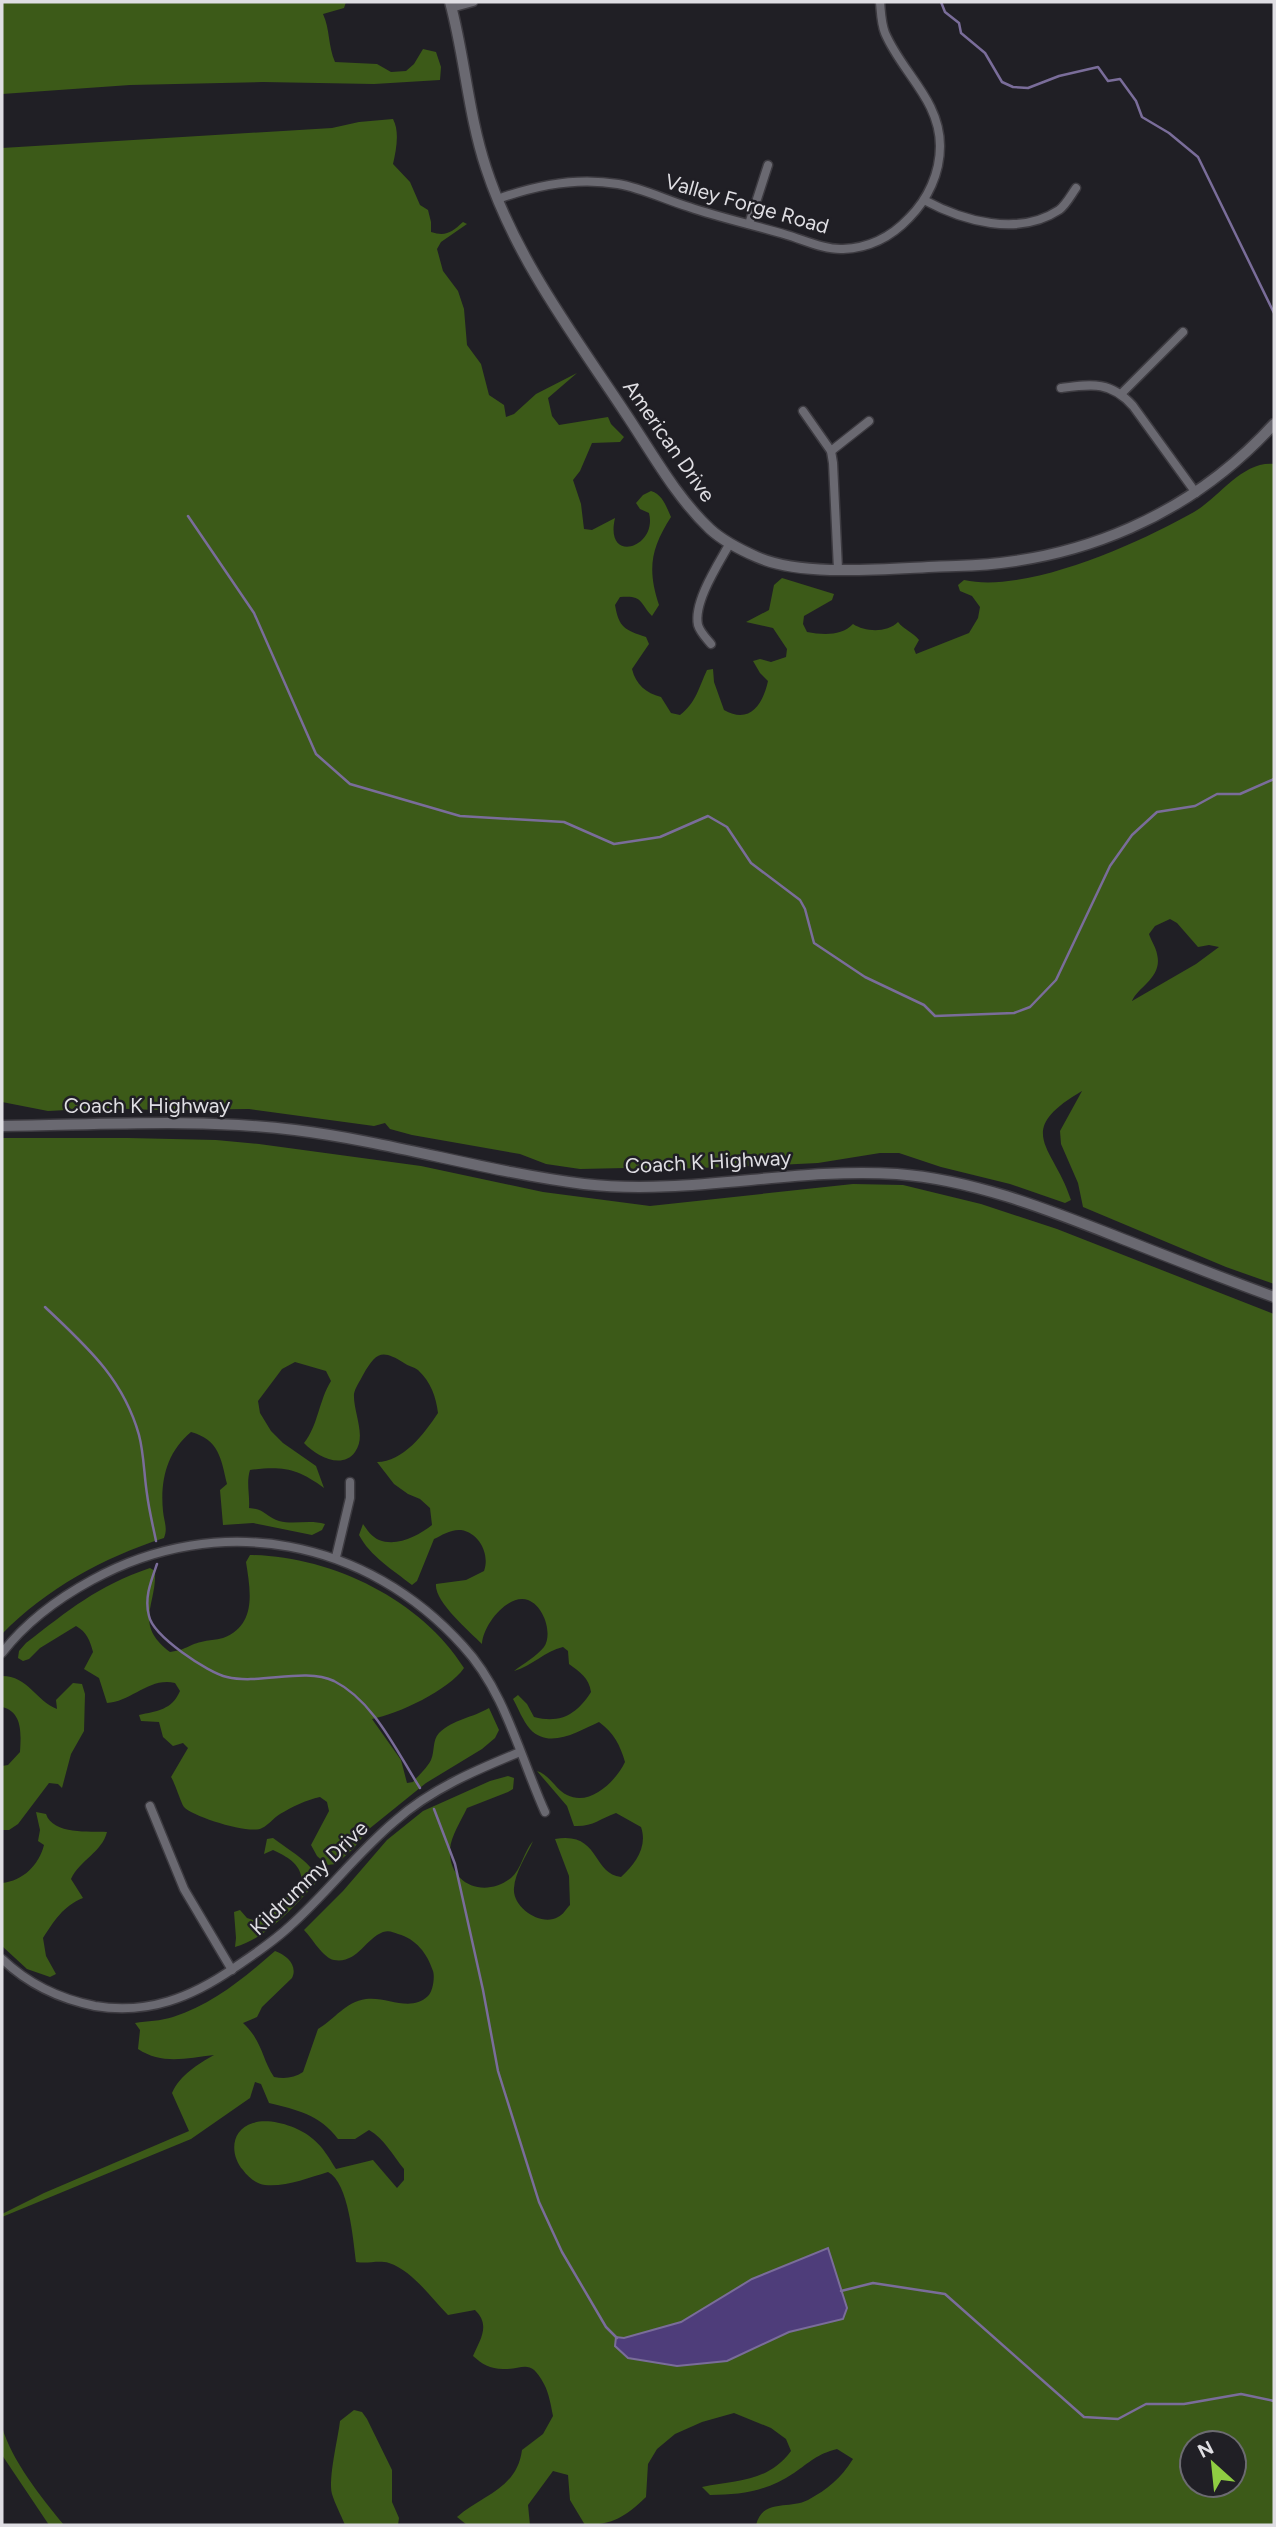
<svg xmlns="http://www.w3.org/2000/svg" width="1276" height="2527" font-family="Figtree,sans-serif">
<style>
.forest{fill:#3c5a18;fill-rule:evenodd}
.water{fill:#4e3d7a;stroke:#7a6d9a;stroke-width:2}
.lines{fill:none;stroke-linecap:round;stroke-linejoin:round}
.stream{stroke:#7a6d9a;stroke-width:2.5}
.minor-casing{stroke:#3d3b41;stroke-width:11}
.tertiary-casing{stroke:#3d3b41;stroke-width:13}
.minor{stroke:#6a6971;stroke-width:8}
.tertiary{stroke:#6a6971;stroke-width:10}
.labels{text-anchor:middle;stroke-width:5;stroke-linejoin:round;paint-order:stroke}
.street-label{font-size:21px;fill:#dfdee3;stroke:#201f25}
</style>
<rect width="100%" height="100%" fill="#201f25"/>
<!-- forest -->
<g class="forest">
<path d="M2,2H346L344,8L323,14C330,29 328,46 335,62L377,64L391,72L406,71L414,64L423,49L436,52L441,67L440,80L374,84L263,82L130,85L2,94Z"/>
<path d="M393,119C400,132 396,150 393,164L410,182L420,205L428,210L431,222V232C446,237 452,232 463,222L467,224L441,242L437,249L443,271L458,291L464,309L467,345L481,364L489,395L504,405L506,417L514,414L536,394L577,373L548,398L552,416L559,425L608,417L611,424L624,437L620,442L592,443L580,471L573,480L581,504L584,529L592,530L615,518C604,565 658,548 649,513L640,509L636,503L643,495L651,491C663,495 666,506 671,517C651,548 647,569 659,605L652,616C639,602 643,595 620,597L615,605C619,628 625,630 646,637L649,644L632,669C636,685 646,693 661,697L671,713L680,715C696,703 699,687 707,670L713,669L714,682L724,710C750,725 763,704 768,681L760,673L753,661L760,659L771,662L786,657L787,649L773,628L746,622L769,610L774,585L782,578L834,594L832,600L804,616L803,624L807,632C823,635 842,636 853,624C865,632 887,633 898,622C904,630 913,632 919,640L914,649L916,654L969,633L978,618L980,607L972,596L960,591L958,585L964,580C1027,594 1139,543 1194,512C1220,497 1242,461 1274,464V1284L1226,1267L1083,1207L1078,1183L1061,1144L1060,1131L1082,1091C1012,1132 1054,1146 1071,1200L1065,1203L1010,1184L941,1167L899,1153H880L818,1163L777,1165L647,1170L625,1168L580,1169L546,1164L520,1154L412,1135L390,1129L385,1123L374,1126L249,1109L156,1110L103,1108L48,1111L2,1102V148L332,128L359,122ZM1170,919L1177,923L1198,947L1209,945L1219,947L1196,964L1132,1001C1139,986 1163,977 1157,954C1156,947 1151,941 1149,934L1155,926Z"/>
<path d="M2,1138H128L216,1140L259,1144L421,1166L543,1192L650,1206L853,1184L903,1185L981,1204L1057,1229L1274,1314V2525H756C763,2498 788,2510 808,2500C828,2489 841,2478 853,2459L837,2449C817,2454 810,2462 794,2473C767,2491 742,2495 710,2495L702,2487C738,2480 768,2482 791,2451L786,2439L771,2428L734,2413L702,2422L675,2434L657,2449L648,2464L646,2497C626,2516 613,2525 585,2525L570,2500L568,2475L553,2471L528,2505L530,2525H467L457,2517C482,2495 517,2489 522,2450L543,2434L553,2416C551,2406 549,2393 544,2384C530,2357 523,2370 503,2369C490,2369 482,2364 473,2356C480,2340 491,2325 475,2310L448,2315C431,2298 413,2271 389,2263C378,2260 368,2264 356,2262C353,2240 349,2183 328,2172C308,2178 286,2187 265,2185C256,2184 248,2177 243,2170C230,2155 230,2130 253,2123C270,2117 300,2127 313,2139C323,2147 329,2158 336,2169L373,2160L397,2188L404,2180V2169C393,2156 384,2138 369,2130L355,2139H338C319,2114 297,2110 269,2103L261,2084L255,2082L250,2098L191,2139L2,2217V2214L44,2193L189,2131L172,2093C180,2075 198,2064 214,2055C187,2058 162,2065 138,2049L140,2030L135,2023C147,2021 161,2021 173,2017C213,2004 244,1978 275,1951C287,1955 298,1966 292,1978L262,2007L257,2017L243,2023C263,2042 261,2057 274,2077C285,2079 294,2078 303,2072L318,2029C335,2019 345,2002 366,1999C387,1996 410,2013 428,1996C433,1991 435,1977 433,1971C427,1953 416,1939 398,1934C393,1932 389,1930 383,1932C365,1939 357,1964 334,1960C323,1958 312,1938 304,1930L343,1891L387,1840L423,1811L490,1781L508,1776L514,1778L513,1789L508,1792L467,1808C461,1821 451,1836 450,1849C448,1884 484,1899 511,1878C521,1870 524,1851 533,1841C527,1855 515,1872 514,1888C512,1907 541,1927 558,1917C563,1915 566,1909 570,1905L569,1876L555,1839C600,1831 592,1874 621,1877C635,1864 648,1847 641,1827L616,1813C599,1819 593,1827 574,1826L567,1806L537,1771C550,1775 555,1789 567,1795C590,1807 616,1781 625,1762C620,1745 614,1733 599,1722C579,1731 549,1750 530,1729C523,1721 518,1708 513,1699L518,1695L527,1704L534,1717C561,1724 577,1714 591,1692C589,1678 580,1672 569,1664L568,1651L563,1647C545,1651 532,1666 514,1671C523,1664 537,1656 544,1647C553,1634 544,1606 528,1600C508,1593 483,1625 482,1644C469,1631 434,1601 436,1584L466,1580L484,1571C490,1555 480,1533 461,1530C451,1529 442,1535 434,1539L417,1581L412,1585C393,1570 370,1556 359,1535L363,1524C367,1530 372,1537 379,1540C397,1547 418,1536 432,1525L430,1508L420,1499L408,1494L394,1484L377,1462C403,1462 424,1434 438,1413C436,1397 431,1382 418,1370C414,1367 408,1366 404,1363C382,1349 376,1352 363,1375C360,1381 355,1388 354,1394C353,1412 367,1436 355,1452C342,1470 316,1456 304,1443C318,1426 319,1400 331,1381L326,1371L295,1362L282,1369L258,1401L260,1413L271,1431L283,1443L316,1466L324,1488C297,1468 282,1466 250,1470C246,1483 250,1494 249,1508C265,1509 266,1517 279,1521C295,1525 309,1519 325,1524L322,1530L312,1535L253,1523L223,1525L220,1490L227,1484C221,1458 219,1440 191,1432C167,1452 160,1480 163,1511C164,1522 168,1528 164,1538C103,1558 47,1588 2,1634ZM1192,2443H1234V2485H1192Z"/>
<path d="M250,1555C330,1556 421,1599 464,1668C449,1690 398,1714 372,1719L401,1760L407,1783L413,1782C418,1776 427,1768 431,1760C435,1751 432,1741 439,1733C454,1719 472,1718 489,1708L499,1730L495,1738L482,1749L426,1783L369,1829L353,1849L336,1864L327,1865L317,1856L311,1845L329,1811L327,1802L320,1797C306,1800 292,1807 280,1814C273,1818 269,1825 262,1828C251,1835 193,1817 184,1807C181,1803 175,1783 171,1777L188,1748L183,1743L173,1746L163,1737L159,1722L141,1721L139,1715C157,1711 172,1710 180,1691L175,1683C149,1677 131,1702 107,1703L99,1678L84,1669L93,1652C90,1641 87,1632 76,1626L40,1648L29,1659L23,1661L18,1658L19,1651L26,1643C69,1610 97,1586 150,1568L155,1571C157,1605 133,1624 170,1652C186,1650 188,1645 201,1642C208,1640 216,1640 223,1638C258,1625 250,1589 246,1562Z"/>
<path d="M2,1676C28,1676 36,1701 57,1709L56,1700L73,1683L82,1684L85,1694L84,1731L71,1754L62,1788L58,1784L49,1783L18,1824L9,1830H2V1766L8,1765L20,1752C21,1734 23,1712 2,1707Z"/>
<path d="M36,1812L46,1814C53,1835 90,1831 107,1832C102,1852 80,1860 71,1879L83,1898C63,1906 54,1921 43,1938L46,1956L56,1974L50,1977L27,1969L2,1946V1883C23,1881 39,1865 44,1845L38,1841L40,1830Z"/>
<path d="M273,1838C287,1849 315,1864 318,1881C294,1906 269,1937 235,1947L236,1938L234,1912L240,1910L247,1918L253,1920C272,1911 291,1896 302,1879C299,1862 287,1857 273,1850L264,1854L267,1839Z"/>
<path d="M354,2410L362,2412L367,2419L392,2470V2502L399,2518L398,2525H345C341,2515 335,2504 332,2494C328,2478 338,2439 340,2421Z"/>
<path d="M2,2427C12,2461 41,2497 64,2525H49L2,2455Z"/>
</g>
<!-- water -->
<path class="water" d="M828,2248L847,2308L843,2319L789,2332L727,2361L677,2366L628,2358L615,2346L616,2337L624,2338L681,2322L752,2279Z"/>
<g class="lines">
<!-- stream -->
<g class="stream">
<path d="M941,2L945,12L959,23L961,33L985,53L1002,82L1013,87L1028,88L1059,76L1098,67L1108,81L1120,79L1136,101L1142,117L1169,133L1198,157L1274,313"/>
<path d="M188,516L254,613L316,754L350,784L460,816L564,822L614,844L660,837L708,816L727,827L751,863L800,900L805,909L814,943L865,977L924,1005L935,1016L1014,1013L1030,1007L1056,980L1110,866L1132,835L1157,812L1195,806L1217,794H1240L1274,779"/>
<path d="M45,1307C86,1346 123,1378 139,1435C144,1454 144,1475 147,1494C149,1510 153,1526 156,1541"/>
<path d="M157,1564C151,1581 144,1598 149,1616C153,1636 208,1673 227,1677C260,1685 304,1667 334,1681C374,1701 397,1752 420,1788"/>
<path d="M434,1809L455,1864L483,1990L498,2071L539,2202L562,2252L606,2327L617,2338"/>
<path d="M841,2291L873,2283L945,2294L1084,2417L1118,2419L1146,2404H1184L1241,2394L1274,2401"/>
</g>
<defs>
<g id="minor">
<path d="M451,8L473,2"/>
<path d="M498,199C536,185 578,177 618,184C642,188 666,200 689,207C721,218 754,225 787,235C804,240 825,250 843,249C869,248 892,236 909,218C928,199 940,173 940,146C940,100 902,73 885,33C881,23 881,12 880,2"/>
<path d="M924,200C963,221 1018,237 1059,210C1066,205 1071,195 1076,188"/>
<path d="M749,224L768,165"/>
<path d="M1061,388C1092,384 1111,381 1133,406L1196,493"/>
<path d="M1121,394L1183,332"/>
<path d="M803,411L831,451L833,463L838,569"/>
<path d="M831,451L869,421"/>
<path d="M711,644C706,638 700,632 698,625C693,602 719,563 730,543"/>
<path d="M336,1557L350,1498V1482"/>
<path d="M2,1653C26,1622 57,1599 92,1580C219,1510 367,1539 463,1646C505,1691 520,1757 545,1812"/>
<path d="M150,1806L184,1889L232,1970"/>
<path d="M2,1959C28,1984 60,1999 95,2006C148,2015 192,1997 234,1968C253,1955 273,1942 290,1926C327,1893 357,1853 395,1821C431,1789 476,1770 520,1752"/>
</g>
<g id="tertiary">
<path d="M450,2C465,57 468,114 486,168C515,257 573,334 624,411C651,451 675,496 710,529C723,541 741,550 757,557C806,579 901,567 956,566C1079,563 1191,515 1274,424"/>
<path d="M2,1126C99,1125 198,1118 295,1130C392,1142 487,1172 584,1184C689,1196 792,1167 897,1174C977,1180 1054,1212 1128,1241C1176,1260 1225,1279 1274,1297"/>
</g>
</defs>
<!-- minor casing -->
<use href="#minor" class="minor-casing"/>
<!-- tertiary casing -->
<use href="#tertiary" class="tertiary-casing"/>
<!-- minor -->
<use href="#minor" class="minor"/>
<!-- tertiary -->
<use href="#tertiary" class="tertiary"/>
</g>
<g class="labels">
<!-- street labels -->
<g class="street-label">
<text transform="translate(747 204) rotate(16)" y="7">Valley Forge Road</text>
<text transform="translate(669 441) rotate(55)" y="7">American Drive</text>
<text x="147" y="1113">Coach K Highway</text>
<text transform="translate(708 1162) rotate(-3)" y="7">Coach K Highway</text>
<text transform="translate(309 1878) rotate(-44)" y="7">Kildrummy Drive</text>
</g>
</g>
<!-- border -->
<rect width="1276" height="2527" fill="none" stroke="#dfdee3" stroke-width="7"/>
<!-- north arrow -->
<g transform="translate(1213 2464) rotate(333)"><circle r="33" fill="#201f25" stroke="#6c6b71" stroke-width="2"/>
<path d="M0-5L12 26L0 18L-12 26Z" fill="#8fcd42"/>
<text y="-10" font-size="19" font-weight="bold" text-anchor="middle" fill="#dfdee3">N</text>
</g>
</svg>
